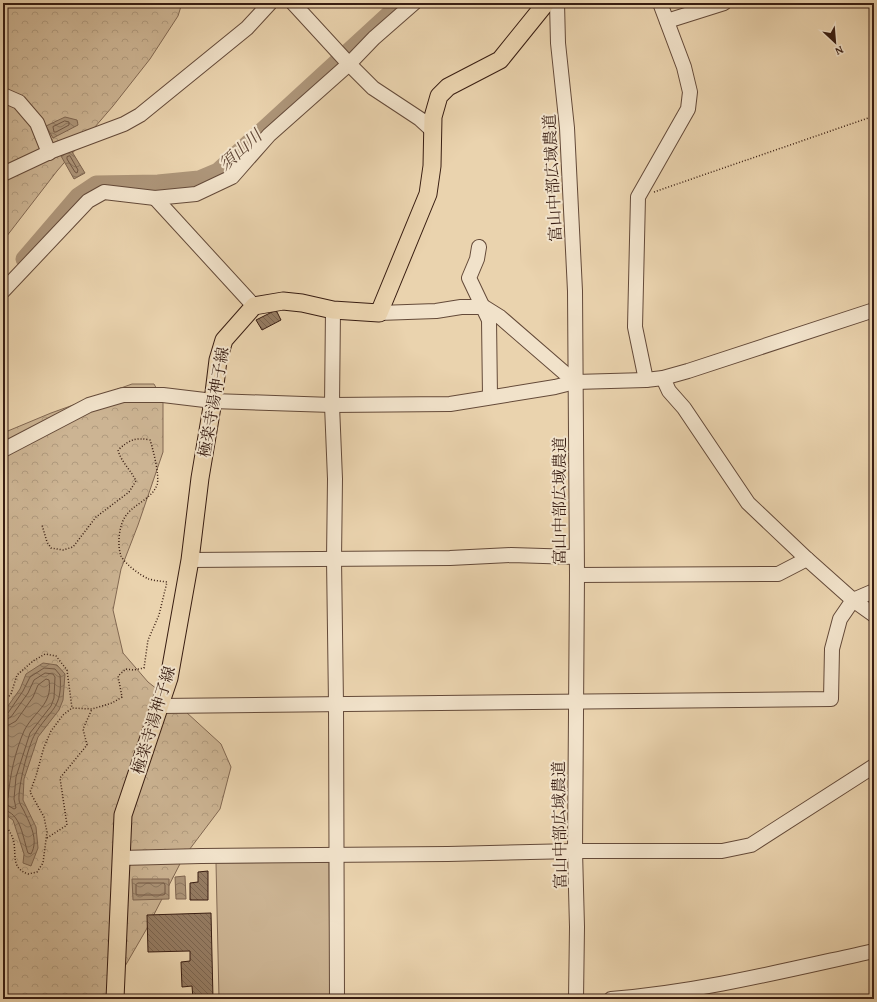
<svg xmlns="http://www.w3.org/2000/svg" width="877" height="1002" font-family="'Gentium Book Plus','Noto Serif JP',serif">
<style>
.forest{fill:url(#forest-crowns);stroke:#826852}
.pitch{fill:#ccb493;stroke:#826852}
.water{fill:url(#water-waves);stroke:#7e6550}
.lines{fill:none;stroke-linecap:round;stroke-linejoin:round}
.shore{stroke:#725946;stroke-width:1}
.river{stroke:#ad9579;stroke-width:17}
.building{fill:url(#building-back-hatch);stroke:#381d12}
.minor-casing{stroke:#644a39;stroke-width:16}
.major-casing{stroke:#381d12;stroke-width:19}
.path{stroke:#381d12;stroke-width:1.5;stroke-dasharray:1 2;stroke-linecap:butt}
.minor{stroke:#f1e2ca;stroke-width:14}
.major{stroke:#ead3ae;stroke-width:17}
.labels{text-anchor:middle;stroke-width:4;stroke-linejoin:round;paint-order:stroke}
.street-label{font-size:16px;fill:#381d12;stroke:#f1e2ca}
.water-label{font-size:17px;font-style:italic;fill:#614736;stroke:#f1e2ca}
</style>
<defs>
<pattern id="forest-crowns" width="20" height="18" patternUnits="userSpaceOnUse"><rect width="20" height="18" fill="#ccb493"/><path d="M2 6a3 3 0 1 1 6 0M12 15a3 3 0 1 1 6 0" fill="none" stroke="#b09a7e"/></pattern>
<pattern id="water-waves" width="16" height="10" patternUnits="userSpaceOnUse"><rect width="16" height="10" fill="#ad9579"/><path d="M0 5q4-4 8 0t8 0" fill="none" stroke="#8e7962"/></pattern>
<pattern id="building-back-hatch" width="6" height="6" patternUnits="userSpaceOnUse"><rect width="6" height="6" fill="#957c63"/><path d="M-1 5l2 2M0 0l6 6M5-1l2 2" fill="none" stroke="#7b6550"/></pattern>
</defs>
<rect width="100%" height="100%" fill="#ead3ae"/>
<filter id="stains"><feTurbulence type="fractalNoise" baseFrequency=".005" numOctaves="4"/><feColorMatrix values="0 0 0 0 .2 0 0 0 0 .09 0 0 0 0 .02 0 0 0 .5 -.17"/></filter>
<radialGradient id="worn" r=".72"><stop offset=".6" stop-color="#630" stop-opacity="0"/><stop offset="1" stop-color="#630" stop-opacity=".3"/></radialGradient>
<!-- forest -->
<g class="forest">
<path d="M3,3H182L178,16L150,59L113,106L57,171L3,241Z"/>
<path d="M132,384H154L163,400V452L138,525L121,569L113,610L123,653L148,682L186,712L221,744L231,767L220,809L183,858L146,930L106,999H3V433L51,413Z"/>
</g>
<!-- pitch -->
<path class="pitch" d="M329,862L330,999H219L216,863Z"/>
<!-- water -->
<g class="water">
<path d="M65,117L77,120L78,125L53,138L46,126Z"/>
<path d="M71,150L85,173L74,179L61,156Z"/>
<path d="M43,663L57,665L65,674L63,700L59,710L38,737L24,779L23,800L36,827L38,848L31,866L23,863L24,854L13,820L3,813V713L20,689L26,674Z"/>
<path d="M185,876L186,899H176L175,877Z"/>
<path d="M132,879H169V899L133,900Z"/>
</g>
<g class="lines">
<!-- shore -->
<g class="shore">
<path d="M65,121L69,122V125L56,132H54L53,127Z"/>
<path d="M70,156L78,170L77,173L75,172L67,159V157Z"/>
<path d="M3,715L8,713L23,691L30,677L44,668L55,669L60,675C63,709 50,709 35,734C28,746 18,787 19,800C19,803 22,807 24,811C30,824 39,840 31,854L28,853C23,839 21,812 3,810"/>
<path d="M3,720L7,719L11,717L28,693L34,680L45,673L53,674L55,677L54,698L51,706L30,733L16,777L14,799L16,808L14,809L7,805H3"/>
<path d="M3,726L9,725L16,721L33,697L38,685L46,679L49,680C53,705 34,711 24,731C15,752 10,775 8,798L3,799"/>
<path d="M138,883H164L165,885V894L163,895H138L136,894V885Z"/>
</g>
<!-- river -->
<path class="river" d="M24,259L78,196L96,184L158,183L199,179L218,171L401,3"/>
</g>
<!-- building -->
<g class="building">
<path d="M276,310L281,320L262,330L256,320Z"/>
<path d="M208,871V900H190V883L198,882V872Z"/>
<path d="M211,913L213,999H193L192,986L182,987L181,962L190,961V951L148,952L147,915Z"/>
</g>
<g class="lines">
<defs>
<g id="minor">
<path d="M293,3L349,64L373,88L420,119L432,130"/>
<path d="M557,3L558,43L567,128L575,291L577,575L575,851L577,927L576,999"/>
<path d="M667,21L724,3"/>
<path d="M3,95L19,102L37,123L49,153"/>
<path d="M3,174L52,151L124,124L140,115L247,28L270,3"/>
<path d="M155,198L254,306"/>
<path d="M479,247L477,259L469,278L489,320L490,396"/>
<path d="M3,291L88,201L104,192L155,198L196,194L232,177L269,135L349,64L374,38L414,3"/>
<path d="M333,310L332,405L335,479L334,559L336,704L337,999"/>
<path d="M379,313L436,311L461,307H484L500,317L575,382"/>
<path d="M663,378L669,391L684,408L748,503L807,559L853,600L874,615"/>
<path d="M646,380L635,327L638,197L688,109L690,92L684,67L660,3"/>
<path d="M3,450L89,405L123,395H163L213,401L332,405L450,404L555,387L575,382L646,380L663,378L688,371L874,310"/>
<path d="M190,560L450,558L511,555L576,557"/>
<path d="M577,575L778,574L807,559"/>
<path d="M160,706L831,699L832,649L840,619L853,600L874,591"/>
<path d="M121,858L201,856L448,854L575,851H722L751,845L874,766"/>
<path d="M611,999C700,992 787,970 874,951"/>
</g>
<path id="major" d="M115,999L123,815L169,678L190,560L200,478L213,401L218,360L224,340L254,306L283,301L302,303L333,310L379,313L428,194L432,166L433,117L439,96L448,87L500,60L546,3"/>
</defs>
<!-- minor casing -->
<use href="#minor" class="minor-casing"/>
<!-- major casing -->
<use href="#major" class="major-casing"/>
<!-- path -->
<g class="path">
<path d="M654,192L874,116"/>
<path d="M3,703L11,694L17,675L33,661L45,654L56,656L67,670L72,708"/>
<path d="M3,823C8,828 13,836 14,843C16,858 12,868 28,874L37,872L43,863L47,832L44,817L30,792L36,776L44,747L51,731L63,715L72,708L92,709L112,703L122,697L118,676L126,669L133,670L144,668L148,640L159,615L167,582C161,581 155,581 149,579C141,576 125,564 121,556C117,545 119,526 125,517C133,504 151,500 157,485C160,476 153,449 150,440C135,437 129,440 118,450C121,462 131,470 136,481L129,492L96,517L73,547L63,550L51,548L47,542L42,525"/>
<path d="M47,838L67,825L60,778L87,745L83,729L92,709"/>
</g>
<!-- minor -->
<use href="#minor" class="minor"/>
<!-- major -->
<use href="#major" class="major"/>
</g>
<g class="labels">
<!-- street labels -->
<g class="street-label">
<text transform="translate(552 178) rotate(-93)" y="6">富山中部広域農道</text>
<text transform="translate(213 402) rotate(-80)" y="6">極楽寺湯神子線</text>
<text transform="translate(559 501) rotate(-90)" y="6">富山中部広域農道</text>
<text transform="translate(153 720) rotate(-73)" y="6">極楽寺湯神子線</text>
<text transform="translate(559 825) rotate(-91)" y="6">富山中部広域農道</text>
</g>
<!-- water labels -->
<g class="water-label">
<text transform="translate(240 150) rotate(-42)" y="6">須山川</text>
</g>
</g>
<!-- margin -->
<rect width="877" height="1002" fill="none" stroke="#ead3ae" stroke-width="16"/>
<rect x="4" y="4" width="869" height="994" fill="none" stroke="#381d12" stroke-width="2"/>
<rect x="8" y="8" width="861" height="986" fill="none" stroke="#381d12"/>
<!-- north arrow -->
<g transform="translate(835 42) rotate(154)" stroke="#f1e2ca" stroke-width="3" paint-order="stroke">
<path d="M0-3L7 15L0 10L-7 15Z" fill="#381d12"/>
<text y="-6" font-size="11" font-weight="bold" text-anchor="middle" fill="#381d12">N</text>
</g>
<rect width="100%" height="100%" filter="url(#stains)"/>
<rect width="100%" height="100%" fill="url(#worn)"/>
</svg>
